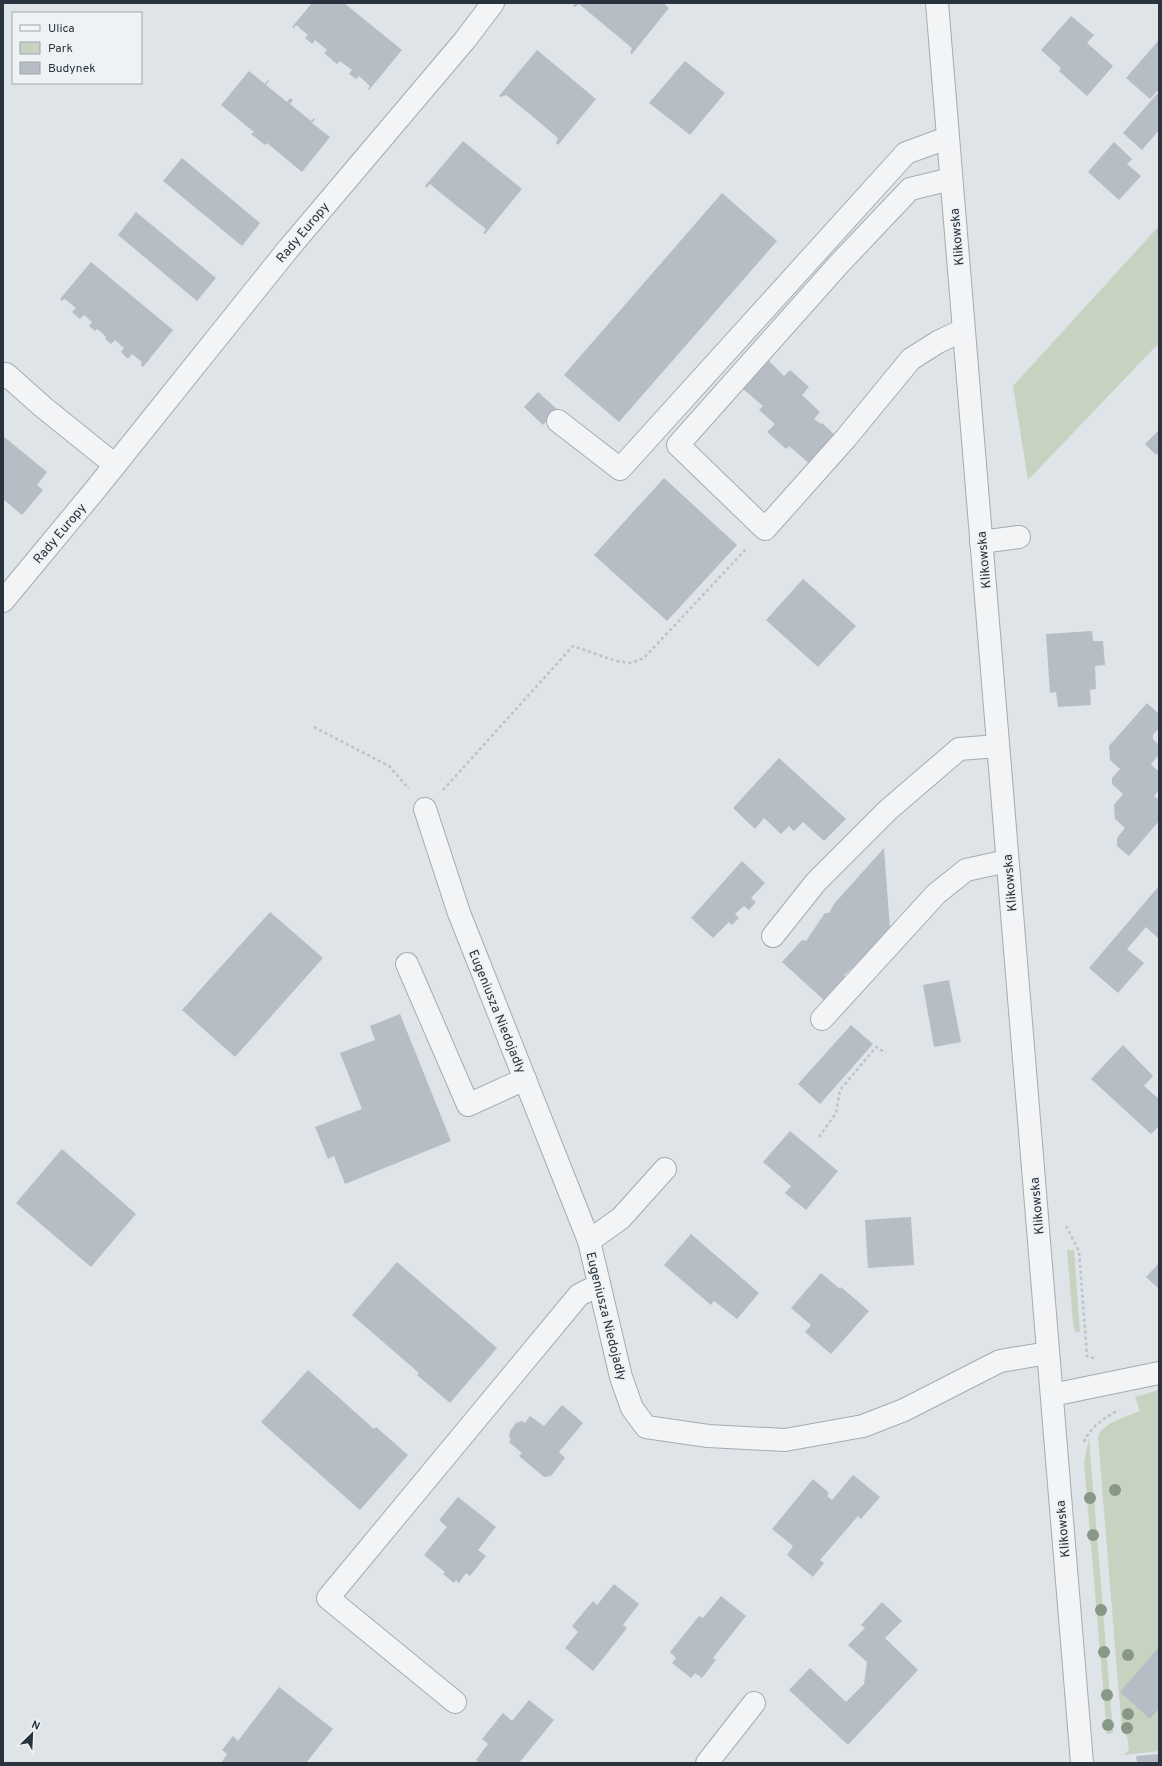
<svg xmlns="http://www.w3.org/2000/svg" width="1162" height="1766" font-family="Overpass,sans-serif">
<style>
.green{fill:#c7d2c0}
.building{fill:#b6bdc4}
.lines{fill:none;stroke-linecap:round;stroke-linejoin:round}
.minor-casing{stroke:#a4abb2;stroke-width:24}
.path{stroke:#bdc2c6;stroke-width:2.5;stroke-dasharray:3 3;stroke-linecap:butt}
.minor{stroke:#f2f4f6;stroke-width:22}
.tree{fill:#889886}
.labels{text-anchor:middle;stroke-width:3.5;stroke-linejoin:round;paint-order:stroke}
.street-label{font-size:13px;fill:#28333e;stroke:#eef2f5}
</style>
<rect width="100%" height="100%" fill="#dfe4e8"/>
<!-- green -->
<g class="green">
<path d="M1159,226V346L1157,345L1028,480L1013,386Z"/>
<path d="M1067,1250H1074L1080,1332H1075L1073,1322Z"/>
<path d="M1159,1390V1751L1124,1755L1129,1750L1127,1736L1122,1732L1098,1437C1103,1422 1127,1417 1140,1411L1135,1397Z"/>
<path d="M1089,1438L1113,1733L1107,1734L1084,1463Z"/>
</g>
<!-- building -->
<g class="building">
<path d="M312,3H344L402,50L369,90L368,89L370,86L359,76L356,79L349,74L352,70L340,61L337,64L324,53L327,50L315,40L312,44L305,38L308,35L296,25L294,28L292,27Z"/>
<path d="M575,3H663L669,8L632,54L630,53L632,48L579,4L575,7L573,6Z"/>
<path d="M1071,16L1094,35L1087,43L1113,66L1087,96L1059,71L1061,68L1041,50Z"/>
<path d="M1159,40V89L1150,99L1126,78Z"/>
<path d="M537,50L596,99L558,145L556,143L558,138L532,116L506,95L501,97L499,96Z"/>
<path d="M685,61L725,93L690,135L649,103Z"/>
<path d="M249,71L265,84L268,80L269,81L266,85L287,102L290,98L293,100L290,104L311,121L314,118L315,119L312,123L330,137L302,172L267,143L265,145L251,134L254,132L221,105Z"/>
<path d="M1157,94L1159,95V130L1142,150L1123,133Z"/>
<path d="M463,141L522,189L485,234L483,233L486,229L458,207L430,184L427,188L425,186Z"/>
<path d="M1114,142L1132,159L1127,164L1141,176L1119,200L1088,172Z"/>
<path d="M182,158L260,223L242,246L163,181Z"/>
<path d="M722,193L777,241L619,422L564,375Z"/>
<path d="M136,212L216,278L197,301L118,235Z"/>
<path d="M91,262L173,330L143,367L141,365L142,362L132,354L128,359L121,352L124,348L115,340L111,344L105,339L106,337L102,333L97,329L95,331L89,326L92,322L84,315L80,319L72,312L76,308L65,299L62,301L60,299Z"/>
<path d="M768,360L784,376L790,370L809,387L802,395L820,412L814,419L821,424L822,423L835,435L810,464L789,446L786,449L767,432L775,424L759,410L763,406L743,389Z"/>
<path d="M538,392L558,410L543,425L524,407Z"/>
<path d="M1159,430V452L1156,455L1145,444Z"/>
<path d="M3,436L47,472L37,485L43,490L22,515L3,499Z"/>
<path d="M664,478L737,545L667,621L594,555Z"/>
<path d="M803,579L856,626L818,667L766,620Z"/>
<path d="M1092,631L1093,641H1103L1105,665L1095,666L1096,689L1090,690L1091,705L1058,707L1056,692L1050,693L1046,634Z"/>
<path d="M1147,703L1158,713L1159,728L1153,735V739L1159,745V755L1151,764L1158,771L1159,790L1154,796L1159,800V821L1129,856L1117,846V838L1125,828L1115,819L1114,805L1123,794L1112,784V778L1120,769L1110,760L1109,746Z"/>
<path d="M779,758L846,819L824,841L803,822L794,831L789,826L781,834L764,818L755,829L733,808Z"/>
<path d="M884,848L890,929L878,942L870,949V953L844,975L846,979L825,1001L782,962L802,940L806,941L825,913H829L834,904Z"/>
<path d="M742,861L765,883L751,898L756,902L749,910L744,906L735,914L739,918L732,925L729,922L713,938L691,918Z"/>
<path d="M1159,886V939L1146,927L1127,949L1144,963L1118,993L1089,968Z"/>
<path d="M270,912L323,958L235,1057L182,1010Z"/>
<path d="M949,980L961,1042L934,1047L923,985Z"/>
<path d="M400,1014L451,1141L345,1184L334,1156L328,1159L315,1127L362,1109L340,1053L375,1040L370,1026Z"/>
<path d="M851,1025L873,1044L820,1104L798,1084Z"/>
<path d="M1123,1045L1153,1076L1144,1086L1159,1099V1126L1151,1134L1091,1079Z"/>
<path d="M790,1131L838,1171L806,1210L785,1193L791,1186L763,1162Z"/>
<path d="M62,1149L136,1214L91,1267L16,1203Z"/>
<path d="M911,1217L914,1265L868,1268L865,1220Z"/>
<path d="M691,1234L759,1293L737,1319L714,1301L711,1305L664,1265Z"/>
<path d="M397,1262L497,1348L450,1403L417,1375L419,1373L352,1315Z"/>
<path d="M1159,1263V1289L1146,1277Z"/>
<path d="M821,1273L840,1289L841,1287L869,1311L831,1354L805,1332L811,1325L791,1308Z"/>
<path d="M308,1370L374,1429L376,1427L408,1455L360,1510L261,1422Z"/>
<path d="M562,1405L583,1423L559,1452L565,1458L551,1476L544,1477L519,1456L522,1453L509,1442L511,1439L509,1437L510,1431L516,1423L522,1421L525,1423L530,1416L544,1426Z"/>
<path d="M853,1475L880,1497L861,1519L858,1516L820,1560L824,1563L813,1577L787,1555L793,1546L772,1529L813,1479L829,1493L827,1496L832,1500Z"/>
<path d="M458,1497L496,1527L478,1550L486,1556L470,1576L466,1573L459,1583L456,1580L454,1583L443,1574L445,1572L424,1555L447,1527L439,1520Z"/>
<path d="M614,1584L639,1604L623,1625L627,1628L593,1671L565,1648L578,1632L572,1626L593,1601L597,1605Z"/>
<path d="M721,1596L746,1616L713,1658L716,1660L702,1678L695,1673L691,1678L672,1663L676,1658L670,1652L699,1616L703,1618Z"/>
<path d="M882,1602L902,1621L885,1638L918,1670L848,1745L789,1690L810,1668L846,1702L864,1684L867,1662L848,1645L865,1628L861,1625Z"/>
<path d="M1159,1647V1708L1150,1719L1120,1692Z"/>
<path d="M279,1687L333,1729L306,1763H221L227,1754L222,1750L233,1736L238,1741Z"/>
<path d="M529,1700L554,1720L519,1763H479L476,1760L488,1744L482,1739L503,1713L512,1721Z"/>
<path d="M1159,1754V1763H1137L1136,1756Z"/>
</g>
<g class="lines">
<defs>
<g id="minor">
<path d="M937,3L1082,1763"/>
<path d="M951,179L910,189L839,264L678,445L765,529L846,438L911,359L938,342L963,330"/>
<path d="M3,377L6,374L43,407L115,465"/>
<path d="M558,421L620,469L906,153L947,138"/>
<path d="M981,542L1019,537"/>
<path d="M3,601L95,490L289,248L465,40L493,3"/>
<path d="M425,809L459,913L589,1241L621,1377L632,1408L646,1427L708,1436L785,1440L863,1426L904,1410L1000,1361L1048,1353"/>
<path d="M773,936L816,882L888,810L959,749L998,746"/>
<path d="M407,964L468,1105L525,1079"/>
<path d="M822,1019L936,894L966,870L1007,861"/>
<path d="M589,1241L621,1218L665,1169"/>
<path d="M1052,1395L1159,1373"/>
<path d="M455,1702L328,1598L579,1295L599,1285"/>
<path d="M707,1763L754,1703"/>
</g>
</defs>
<!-- minor casing -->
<use href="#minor" class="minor-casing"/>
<!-- path -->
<g class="path">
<path d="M314,727L389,766L409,789"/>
<path d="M443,790L573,646L616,661L631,663L644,658L747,548"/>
<path d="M819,1137L836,1113L840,1090L876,1047L886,1053"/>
<path d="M1066,1226L1079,1251L1087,1356L1094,1358"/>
<path d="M1084,1442C1091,1426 1104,1418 1119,1410"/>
</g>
<!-- minor -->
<use href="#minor" class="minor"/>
</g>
<!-- trees -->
<g class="tree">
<circle cx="1115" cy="1490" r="6"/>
<circle cx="1090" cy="1498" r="6"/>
<circle cx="1093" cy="1535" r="6"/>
<circle cx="1101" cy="1610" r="6"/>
<circle cx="1104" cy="1652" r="6"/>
<circle cx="1128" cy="1655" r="6"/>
<circle cx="1107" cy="1695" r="6"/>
<circle cx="1128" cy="1714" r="6"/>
<circle cx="1108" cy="1725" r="6"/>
<circle cx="1127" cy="1728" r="6"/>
</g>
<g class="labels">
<!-- street labels -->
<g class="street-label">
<text transform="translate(302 232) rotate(-50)" y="5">Rady Europy</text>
<text transform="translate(956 237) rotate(-95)" y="5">Klikowska</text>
<text transform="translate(59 533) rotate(-50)" y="5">Rady Europy</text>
<text transform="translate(983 560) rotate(-95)" y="5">Klikowska</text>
<text transform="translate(1009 883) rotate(-95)" y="5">Klikowska</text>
<text transform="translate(498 1011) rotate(68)" y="5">Eugeniusza Niedojadły</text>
<text transform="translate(1036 1206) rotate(-95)" y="5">Klikowska</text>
<text transform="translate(607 1316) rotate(76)" y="5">Eugeniusza Niedojadły</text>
<text transform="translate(1062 1529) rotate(-95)" y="5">Klikowska</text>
</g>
</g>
<!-- border -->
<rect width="1162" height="1766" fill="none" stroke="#28333e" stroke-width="8"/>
<!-- legend -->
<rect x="12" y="12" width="130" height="72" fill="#eef2f5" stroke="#9fa6ac"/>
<rect x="20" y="25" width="20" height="6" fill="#f2f4f6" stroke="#9fa6ac"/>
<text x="48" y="32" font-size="12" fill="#28333e">Ulica</text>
<rect x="20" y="42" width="20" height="12" fill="#c7d2c0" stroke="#9fa6ac"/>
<text x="48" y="52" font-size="12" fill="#28333e">Park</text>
<rect x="20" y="62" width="20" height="12" fill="#b6bdc4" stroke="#9fa6ac"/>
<text x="48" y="72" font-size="12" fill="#28333e">Budynek</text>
<!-- north arrow -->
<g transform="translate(32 1734) rotate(24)" stroke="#eef2f5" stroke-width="3" paint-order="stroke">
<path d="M0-3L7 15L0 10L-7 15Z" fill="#28333e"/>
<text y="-6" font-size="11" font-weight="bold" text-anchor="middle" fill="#28333e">N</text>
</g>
</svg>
